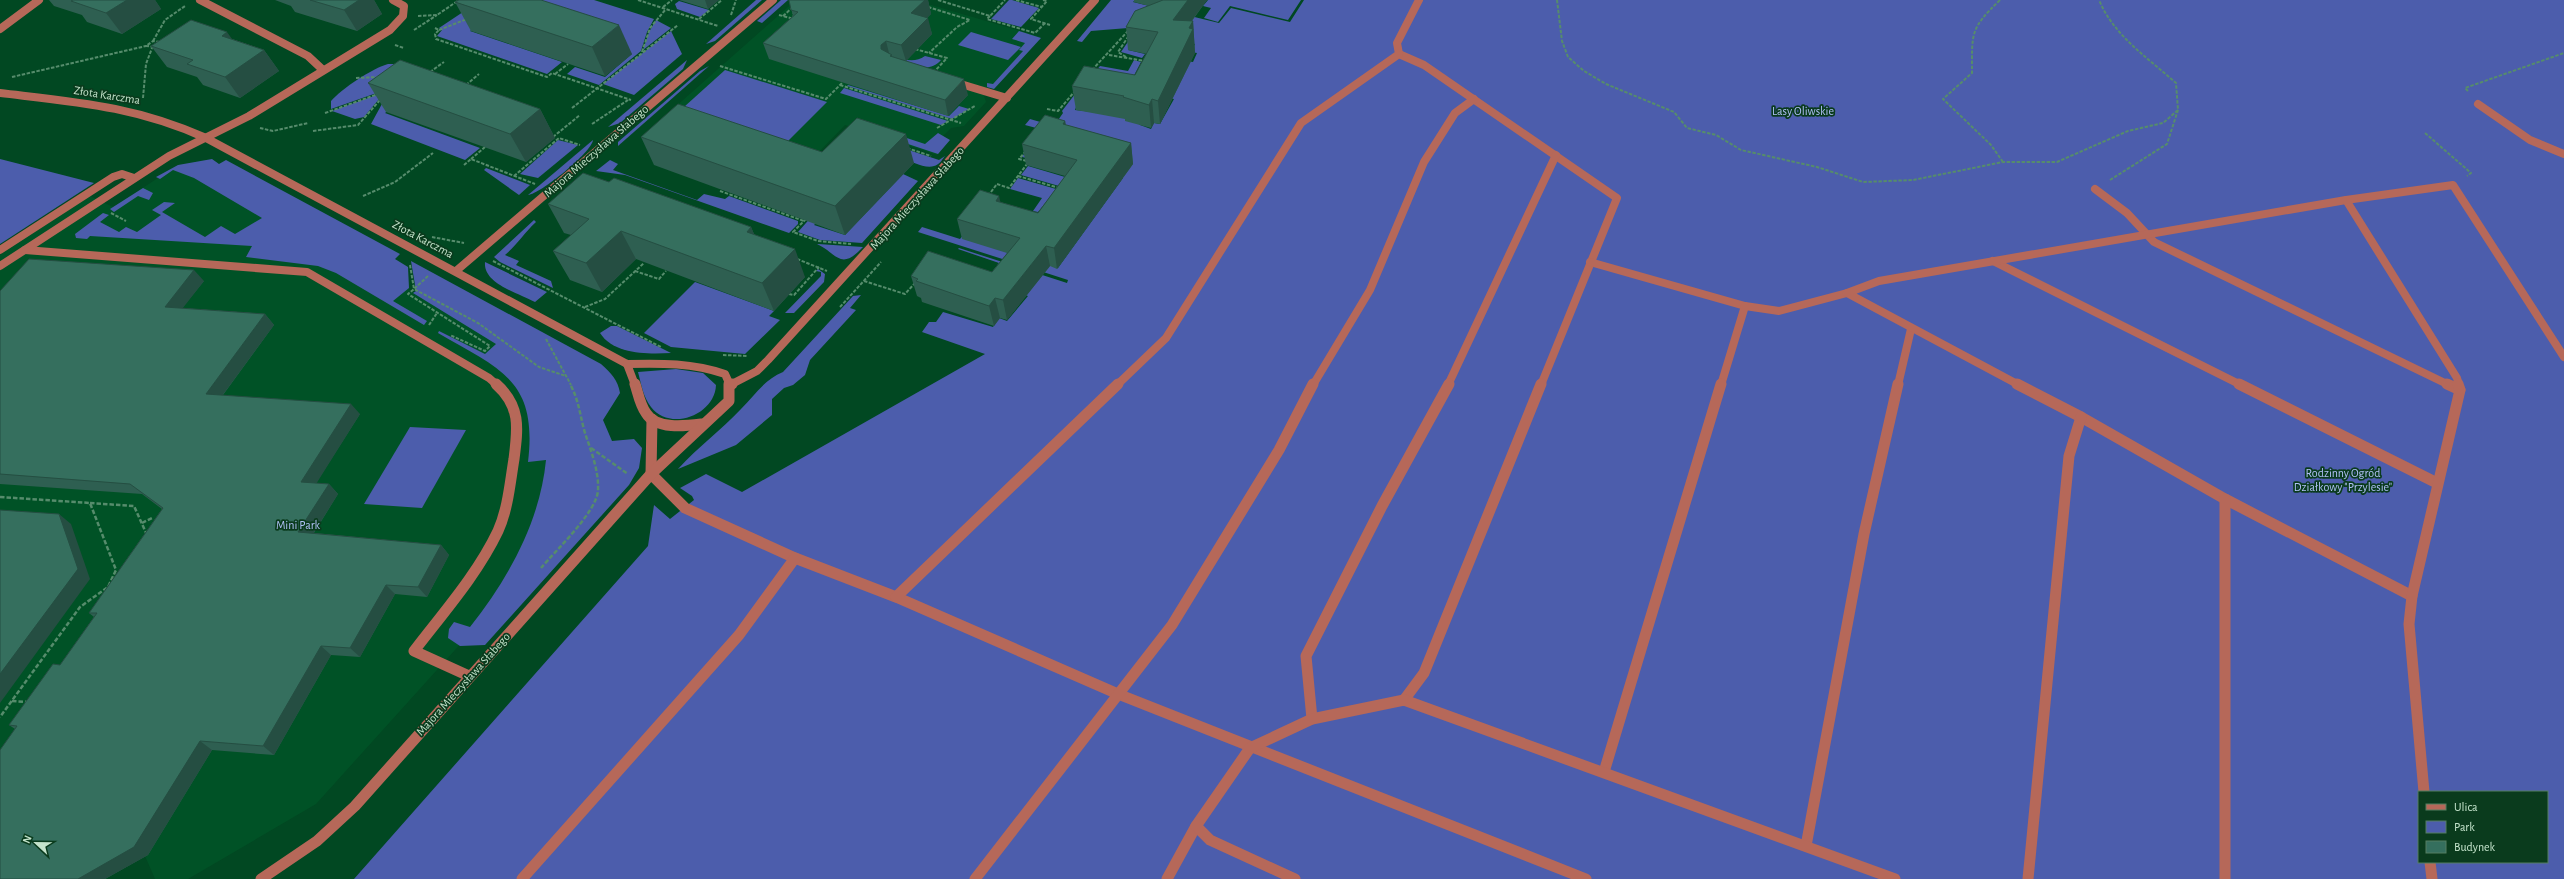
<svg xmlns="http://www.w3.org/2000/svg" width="2564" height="879" font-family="'Alegreya Sans',sans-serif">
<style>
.built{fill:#005226}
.green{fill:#4c5dac;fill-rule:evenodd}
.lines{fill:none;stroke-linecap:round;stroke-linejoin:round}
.path-far1{stroke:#568c6c;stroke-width:2;stroke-dasharray:3.5 1.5;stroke-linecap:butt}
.path{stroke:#568c6c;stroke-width:2.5;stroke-dasharray:4.5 2;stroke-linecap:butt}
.minor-far1{stroke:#b66859;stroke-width:8}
.minor{stroke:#b66859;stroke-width:11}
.wall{fill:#2e5f51}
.shaded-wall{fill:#254e42}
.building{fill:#356f5e;stroke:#254e42}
.labels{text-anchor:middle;stroke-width:3.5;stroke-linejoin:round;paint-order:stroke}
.street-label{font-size:12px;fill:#c5e4cc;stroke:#0a3b1d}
.park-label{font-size:12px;fill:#b1c1f7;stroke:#0a3b1d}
</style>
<rect width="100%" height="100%" fill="#014822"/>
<!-- built -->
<g class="built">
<path d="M796,0H914L1041,37L984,96L986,102L964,126L951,128L943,136L947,143L937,155L845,125L815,156L674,108Z"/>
<path d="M172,169L198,179L412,291L474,327L538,371L594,496L316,804L188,879H155L145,856L106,879H0V255L90,196L113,207Z"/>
</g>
<!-- green -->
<g class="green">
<path d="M482,0H594L654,19L647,32L641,51L599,85L567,74L575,67L605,77L632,54L530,21Z"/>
<path d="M756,0H762L715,41L706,44Z"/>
<path d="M781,0H788L762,23L757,21Z"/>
<path d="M1009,0H1012L1039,8L1021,27L991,19Z"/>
<path d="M1111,0H1135L1133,2L1219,23L1231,8L1290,22L1304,0H2564V879H354L648,546L654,505L670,519L694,500L692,496L680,488L706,474L742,492L985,354L922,332L929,322H936L943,312L993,327L999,318L1007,321L1028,296L986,280L999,263L958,249L959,248L1067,283L1068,280L918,232L922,227L960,239L990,201L970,239L1058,268L1123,178L1022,157L1040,129L1025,125L1030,119L1054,126L1063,113L1062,111L1085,81L1075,110L1128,116L1140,125L1151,129L1154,123L1160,124L1174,99L1168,98C1178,86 1185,77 1187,61L1193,62L1197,53L1191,52L1195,44L1137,34L1128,50L1145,54L1142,58L1121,52L1136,30L1128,28L1091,31L1082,42L1077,41ZM2419,792H2547V862H2419Z"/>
<path d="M1208,0H1301L1288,20L1230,6L1218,22L1204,18L1211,8L1203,6Z"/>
<path d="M679,1L709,10L700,17L677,9L675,4Z"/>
<path d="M478,2L499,9L470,31L562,62L547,74L437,36L442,30L439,28Z"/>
<path d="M656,20L671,28L643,50L649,32Z"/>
<path d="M671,31L682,54L634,95L603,84Z"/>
<path d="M1019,31L1041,38L994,89L987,87V83L993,84L1023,51L1019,50L1025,43L1012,39Z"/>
<path d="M971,32L1021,47L1008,60L958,45Z"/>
<path d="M891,56C903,59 914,64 925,56L941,60C927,76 907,62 891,56Z"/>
<path d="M687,60L683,69L620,123L608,127Z"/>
<path d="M1134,60L1141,62L1129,85L1090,78L1100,66L1128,71Z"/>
<path d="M388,64H397L388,89L331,109V101C341,89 373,68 388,64Z"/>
<path d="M709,66L618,146V142L700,71Z"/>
<path d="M725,70L827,102L788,141L684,107Z"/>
<path d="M848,85L949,116L959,106L969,109L952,119L847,86Z"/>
<path d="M417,88L385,113L480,148L465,160L371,124L389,91Z"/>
<path d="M844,88L948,121L941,125L840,93Z"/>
<path d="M385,92L364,117L355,119L332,111Z"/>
<path d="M858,122L925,144L938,133L950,140L938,154L854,126Z"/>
<path d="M869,137L939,160L945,156C942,160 939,165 934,166C918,171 883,145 869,137Z"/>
<path d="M558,140L578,145L538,178L520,174Z"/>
<path d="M593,140C592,152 540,194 528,195Z"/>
<path d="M0,159L94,183L0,244Z"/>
<path d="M212,159L219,164L226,160L400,254L395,259L408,267L409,288L393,301L427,321L424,325L336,273L318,266L246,257L252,246L90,236L87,239L76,238L75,234L103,213L109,215L100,222L119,232L126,227L137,232L161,215L152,210L164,202L175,203L162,212L205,237L221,226L235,234L262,218L194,178L173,170L160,179L156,177L178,165Z"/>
<path d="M610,160L618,164L613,170L697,200L704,194L725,199L729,196L798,221V224L789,233L625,175L596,171Z"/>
<path d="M1028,166L1065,177L1059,186L1021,175Z"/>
<path d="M486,168L530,185L519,195L484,170Z"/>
<path d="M903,174L918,181L862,243L820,240L798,232L821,206L830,209L814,225L845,235Z"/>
<path d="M1018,178L1056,189V190L1038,212L1033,211L1042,198L1010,189Z"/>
<path d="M143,188L153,193L149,200L138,196L114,212L110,209Z"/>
<path d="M534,220L536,222C524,233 517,245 505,255L519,261L516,265L551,281L553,288L500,262L494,257Z"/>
<path d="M817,244H818L863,247C840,272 837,253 817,244Z"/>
<path d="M411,261L601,364C611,373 618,380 620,393L603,420L612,441L634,439L642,448L639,468L629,485L485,645L460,646L448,638L449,629L454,622L470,627C508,579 540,522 546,460L528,462C538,379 499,369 438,333L439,331L485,354L496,344L413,293L416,291Z"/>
<path d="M485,262L547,292L535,302C519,293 483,284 485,262Z"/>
<path d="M818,269L825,274L824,282L794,313H785L821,276V272L816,271Z"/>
<path d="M695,282L774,311L769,316L780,320L745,354L671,347L644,333Z"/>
<path d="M861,295L850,308L856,310L810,360L805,375L793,385L784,388L772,399V415L736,445L678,469C698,447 721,430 741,409C755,395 765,379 783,372L853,296Z"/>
<path d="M611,326H617L671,353C648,354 614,355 600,333Z"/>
<path d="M676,369L703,373L716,385C715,415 670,432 651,407C643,397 641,383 638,372Z"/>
<path d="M410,427L466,430L422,508L364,504Z"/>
</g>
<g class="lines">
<!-- path-far1 -->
<g class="path-far1">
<path d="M638,0L718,26"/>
<path d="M938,0L990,16L1005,0"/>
<path d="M1016,0L1042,7"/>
<path d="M1043,0L1047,1L1031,19L1050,25"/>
<path d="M1557,0L1562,41L1568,57L1584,71L1606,84L1674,112L1687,128L1716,135L1741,150L1817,167L1863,182L1913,180L2003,162H2057L2128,131L2163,123L2178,110L2176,83C2148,58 2114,36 2099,0"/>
<path d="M2000,0C1970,29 1972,32 1972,73L1943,99L1991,145L2003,162"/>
<path d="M663,7L672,0"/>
<path d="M928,7L970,20L957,27L929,53"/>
<path d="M731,15L736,0"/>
<path d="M779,15L794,19"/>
<path d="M418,16L437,15L459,0"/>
<path d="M783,16L793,7"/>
<path d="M990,16L987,19L1035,33L1045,23"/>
<path d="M699,19L722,0"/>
<path d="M793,19L794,10"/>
<path d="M435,28L439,30L435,34L436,39L547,77L552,73L631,100"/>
<path d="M414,30L437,15"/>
<path d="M439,30L467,19"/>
<path d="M153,41L165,20L185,6"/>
<path d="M395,45L404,48"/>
<path d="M154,47L146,46L153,41L160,42"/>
<path d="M915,49L947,58L934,72"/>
<path d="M642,52L650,28L666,9"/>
<path d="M1109,55L1145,61"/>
<path d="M1126,57L1118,52L1128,37"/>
<path d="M720,66L826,99L842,83"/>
<path d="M1092,70L1128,31"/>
<path d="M430,72L444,62"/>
<path d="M555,74L568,64"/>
<path d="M12,77L146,46"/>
<path d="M356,78L379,77"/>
<path d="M466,85L479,74"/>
<path d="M840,85L961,123"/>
<path d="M2468,91L2465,88L2564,53"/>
<path d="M143,98L146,64L152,48"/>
<path d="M572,108L678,25"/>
<path d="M1047,109L1058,111L1075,91"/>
<path d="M325,113L378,94"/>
<path d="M592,124L628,100"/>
<path d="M260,128L273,131L308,123"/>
<path d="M937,128L975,106"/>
<path d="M313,131L358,125L380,100"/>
<path d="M2425,133L2471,173L2467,176"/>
<path d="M553,137L580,115"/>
<path d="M907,148L931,156"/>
<path d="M1026,151L1019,159L1027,161"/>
<path d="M471,159L485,147"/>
<path d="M464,165L471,159L535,184"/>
<path d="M514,176L559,138L580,145"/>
<path d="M1018,176L1059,188"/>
<path d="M2110,180L2167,144L2178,110"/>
<path d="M720,191L804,221"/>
<path d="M363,196L395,182L433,153"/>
<path d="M988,196L997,184L1009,188L1027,164"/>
<path d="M111,213L126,221"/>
<path d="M806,219L793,232L818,241L851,244"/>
<path d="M432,237L464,243"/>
<path d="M797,259L827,271"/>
<path d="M493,261L661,347"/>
<path d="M410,265L414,289L408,294L490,346L485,351L450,335"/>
<path d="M635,271L659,279L666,271"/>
<path d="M428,276L414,289L478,323L539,367L566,376"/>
<path d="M864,281L905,294L915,283"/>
<path d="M789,294L794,295L819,267"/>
<path d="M585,307L605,299L644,263"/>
<path d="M840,307L881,262"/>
<path d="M429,325L437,313"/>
<path d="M546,339L571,385"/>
<path d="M723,355L748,356"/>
</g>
<!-- path -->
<g class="path">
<path d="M591,448L628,474"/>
<path d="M0,497L90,503L116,570L108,587L80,607L0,717"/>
<path d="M90,503L134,506L147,535"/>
<path d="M142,523L152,518"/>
<path d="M541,568C556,550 597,512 598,490C599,471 591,451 585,433C580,416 579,400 570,384"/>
<path d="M12,701L29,702"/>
</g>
<!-- minor-far1 -->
<g class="minor-far1">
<path d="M200,0L308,56L323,70"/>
<path d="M0,29L39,0"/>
<path d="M1399,54L1424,65L1617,198L1541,385"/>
<path d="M954,82L1007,98"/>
<path d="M0,93C76,102 135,106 206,138L627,364C661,363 693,363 725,374L730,385"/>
<path d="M2478,104L2530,140L2564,154"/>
<path d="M2095,189L2127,213L2154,242L2449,385"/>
<path d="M0,250L113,177L122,174L134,178"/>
<path d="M25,250L307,272L489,378L497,385"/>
<path d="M1993,261L2241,385"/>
<path d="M1590,262L1745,306L1779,311L1847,293"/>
<path d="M0,266L169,156L249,116L390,30L403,16L404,6L393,0"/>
<path d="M456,271L773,0"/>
<path d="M627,364L635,385"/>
<path d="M730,385L757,371L768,360L1095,0"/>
<path d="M1117,385L1166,338L1301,123L1399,54L1397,43L1419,0"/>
<path d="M1313,385L1370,290L1424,162L1455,113L1474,99"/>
<path d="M1448,385L1556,155"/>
<path d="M1721,385L1745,306"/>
<path d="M1898,385L1911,329"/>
<path d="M2019,385L1847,293L1879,281L2346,200"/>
<path d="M2459,385L2457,378L2346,200L2453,185L2564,357"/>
</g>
<!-- minor -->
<g class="minor">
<path d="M635,384C638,393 640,405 646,413C656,430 686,426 702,424"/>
<path d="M2017,384L2081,417L2225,499L2412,596"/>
<path d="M2239,384L2437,483"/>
<path d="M2447,384L2460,390"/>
<path d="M730,385L732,384"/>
<path d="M651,474L685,508L795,558L896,597L1118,694L1586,879"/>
<path d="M651,474L652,419"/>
<path d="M2225,499V879"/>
<path d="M896,597L1118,384"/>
<path d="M469,676L414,651C443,613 477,575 498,531C508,509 510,483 514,459C518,428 521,406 496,384"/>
<path d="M1404,700L1424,673L1541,384"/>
<path d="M1312,719L1306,656L1382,506L1449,384"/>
<path d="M1604,772L1721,384"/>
<path d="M2424,792L2409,624L2412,596L2460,390L2458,384"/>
<path d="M1806,846L1864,534L1898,384"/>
<path d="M2430,862L2432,879"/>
<path d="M261,879L317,841L355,806L651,474L729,401V384"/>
<path d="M522,879L739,635L795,558"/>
<path d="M975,879L1172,625L1279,450L1313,384"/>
<path d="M1167,879L1196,826"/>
<path d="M1295,879L1210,840L1196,826L1250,748L1312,719L1404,700L1895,879"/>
<path d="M2028,879L2069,456L2081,417"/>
</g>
</g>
<!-- wall -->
<g class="wall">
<path d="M49,0H155L161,9L122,34L87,22L82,15L54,6Z"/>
<path d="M275,0H374L382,14L357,31L295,12L291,6Z"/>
<path d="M679,0H719L708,9Z"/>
<path d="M789,0H928L931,14L927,18L932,34L906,61L968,95L948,116L769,59L763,43L793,16Z"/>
<path d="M1134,0H1207L1192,21H1193L1195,53L1160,124L1154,123L1151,128L1125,121V119L1076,110L1072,86L1135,75L1147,54L1128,50L1126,27L1149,6L1134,2Z"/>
<path d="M455,2L632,54L605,76L471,31Z"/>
<path d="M232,39L264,50L279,71L240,98L203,85L197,77L167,67L151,46Z"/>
<path d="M368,83L540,109L555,138L526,162L386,112Z"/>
<path d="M1065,121L1066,125L1131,143L1133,164L1057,269L1050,266L1007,320L1000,318L994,326L922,302L921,298L917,296L911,276L992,272L1007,253L962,239L957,219L1000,202L1038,213L1065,176L1026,165L1022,144Z"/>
<path d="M641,137L822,152L914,163L845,235L654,165Z"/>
<path d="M609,182L751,227L754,234L805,277L774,311L636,259L602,292L570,280L553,251L571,235L564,233L548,204Z"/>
<path d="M204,281L182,308L265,314L274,325L223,395L360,414L316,483L329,484L338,494L314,533L441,545L449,555L427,597L395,594L360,657L331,655L274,755L212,750L148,855L105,879H0L15,729L9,725L60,665L94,617L89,613L162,509L142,494L0,484V291Z"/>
</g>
<!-- shaded-wall -->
<g class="shaded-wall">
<path d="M127,0H155L161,9L122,34L106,13Z"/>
<path d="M359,0H374L382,14L357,31L344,10Z"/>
<path d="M705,0H719L708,9Z"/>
<path d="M925,0H928L931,14L915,29L911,13Z"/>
<path d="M1188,0H1207L1175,43L1173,20Z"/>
<path d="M928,18L932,34L906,61L901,45Z"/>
<path d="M1193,21L1195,53L1160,124L1158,101L1189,28Z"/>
<path d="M619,25L632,54L605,76L592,47Z"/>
<path d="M227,32L242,53L222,36Z"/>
<path d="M886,41L890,57L881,49V45Z"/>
<path d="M264,50L279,71L240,98L225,77Z"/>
<path d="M964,79L968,95L948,116L945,100Z"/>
<path d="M1152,99L1154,123L1151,128L1149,105Z"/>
<path d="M540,109L555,138L526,162L510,134Z"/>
<path d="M1065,121L1068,142L1063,124Z"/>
<path d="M906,134L914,163L845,235L835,206Z"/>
<path d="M1131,143L1133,164L1057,269L1054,248Z"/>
<path d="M999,196L1004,217L996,201Z"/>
<path d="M751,227L763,255L747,232Z"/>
<path d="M621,231L636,259L602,292L586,263Z"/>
<path d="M1046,246L1050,266L1007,320L1003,300Z"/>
<path d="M795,249L805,277L774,311L762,283Z"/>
<path d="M194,270L204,281L175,318L165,307Z"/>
<path d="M995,298L1000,318L994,326L989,306Z"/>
<path d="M265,314L274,325L216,404L206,394Z"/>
<path d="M351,404L360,414L311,492L301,482Z"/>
<path d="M329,484L338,494L308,542L298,532Z"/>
<path d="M59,514L71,524L90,579L0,703V674Z"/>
<path d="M441,545L449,555L427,597L418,587Z"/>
<path d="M386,585L395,594L360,657L350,648Z"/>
<path d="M321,646L331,655L274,755L263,746Z"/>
<path d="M200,741L212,750L148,855L105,879H78Z"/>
</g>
<!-- building -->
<g class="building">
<path d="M73,0H127L106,13L71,1Z"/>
<path d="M310,0H359L344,10Z"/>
<path d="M459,0H541L619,25L592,47L455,2Z"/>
<path d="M789,0H925L911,13L928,18L901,45L886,41L881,45V49L892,55L890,56L964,79L945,100L763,43L798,12L791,10Z"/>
<path d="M1163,0H1188L1173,20L1193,21L1189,28L1193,29L1158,101L1152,99L1149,105L1123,97L1124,96L1072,86L1084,66L1135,75L1158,32L1126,27L1135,11Z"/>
<path d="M191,20L227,32L222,36L264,50L225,77L187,64L193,60L151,46Z"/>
<path d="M400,60L540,109L510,134L368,83Z"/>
<path d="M678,104L822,152L857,118L906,134L835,206L641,137Z"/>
<path d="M1045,115L1065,121L1063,124L1131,143L1054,248L1046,246L1003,300L995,298L989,306L916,281L918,279L911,276L928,251L992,272L1020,238L957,219L980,190L999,196L996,201L1038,213L1077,160L1022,144Z"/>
<path d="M583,173L609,182L614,178L751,227L747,232L795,249L762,283L621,231L586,263L553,251L589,219L548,204Z"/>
<path d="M29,259L194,270L165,307L265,314L206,394L351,404L301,482L329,484L298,532L441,545L418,587L386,585L350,648L321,646L263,746L200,741L134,847L78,879H0V750L17,726L9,725L53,664L60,665L97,613H89L163,508L130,484L0,474V291Z"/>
<path d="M0,510L59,514L78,569L0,674Z"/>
</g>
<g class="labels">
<!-- street labels -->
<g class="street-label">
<text transform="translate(107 95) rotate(9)" y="4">Złota Karczma</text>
<text transform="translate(596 151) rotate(-41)" y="4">Majora Mieczysława Słabego</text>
<text transform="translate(917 198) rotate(-48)" y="4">Majora Mieczysława Słabego</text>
<text transform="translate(423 239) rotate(28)" y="4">Złota Karczma</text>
<text transform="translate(463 684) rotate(-48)" y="4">Majora Mieczysława Słabego</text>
</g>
<!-- park labels -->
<g class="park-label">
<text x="1803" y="115">Lasy Oliwskie</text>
<text x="2343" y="477">Rodzinny Ogród<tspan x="2343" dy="14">Działkowy "Przylesie"</tspan></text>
<text x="298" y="529">Mini Park</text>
</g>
</g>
<!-- legend -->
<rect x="2418" y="791" width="130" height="72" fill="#0a3b1d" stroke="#557f63"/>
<rect x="2426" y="804" width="20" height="6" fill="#b66859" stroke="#557f63"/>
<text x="2454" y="811" font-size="12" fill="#c5e4cc">Ulica</text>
<rect x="2426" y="821" width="20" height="12" fill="#4c5dac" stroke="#557f63"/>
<text x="2454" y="831" font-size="12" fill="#c5e4cc">Park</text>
<rect x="2426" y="841" width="20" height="12" fill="#356f5e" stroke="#557f63"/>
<text x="2454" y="851" font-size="12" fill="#c5e4cc">Budynek</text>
<!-- north arrow -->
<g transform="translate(36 843) rotate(292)" stroke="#0a3b1d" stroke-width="3" paint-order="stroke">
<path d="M0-3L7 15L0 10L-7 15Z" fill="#c5e4cc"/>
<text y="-6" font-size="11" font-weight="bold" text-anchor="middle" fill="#c5e4cc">N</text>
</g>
</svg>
